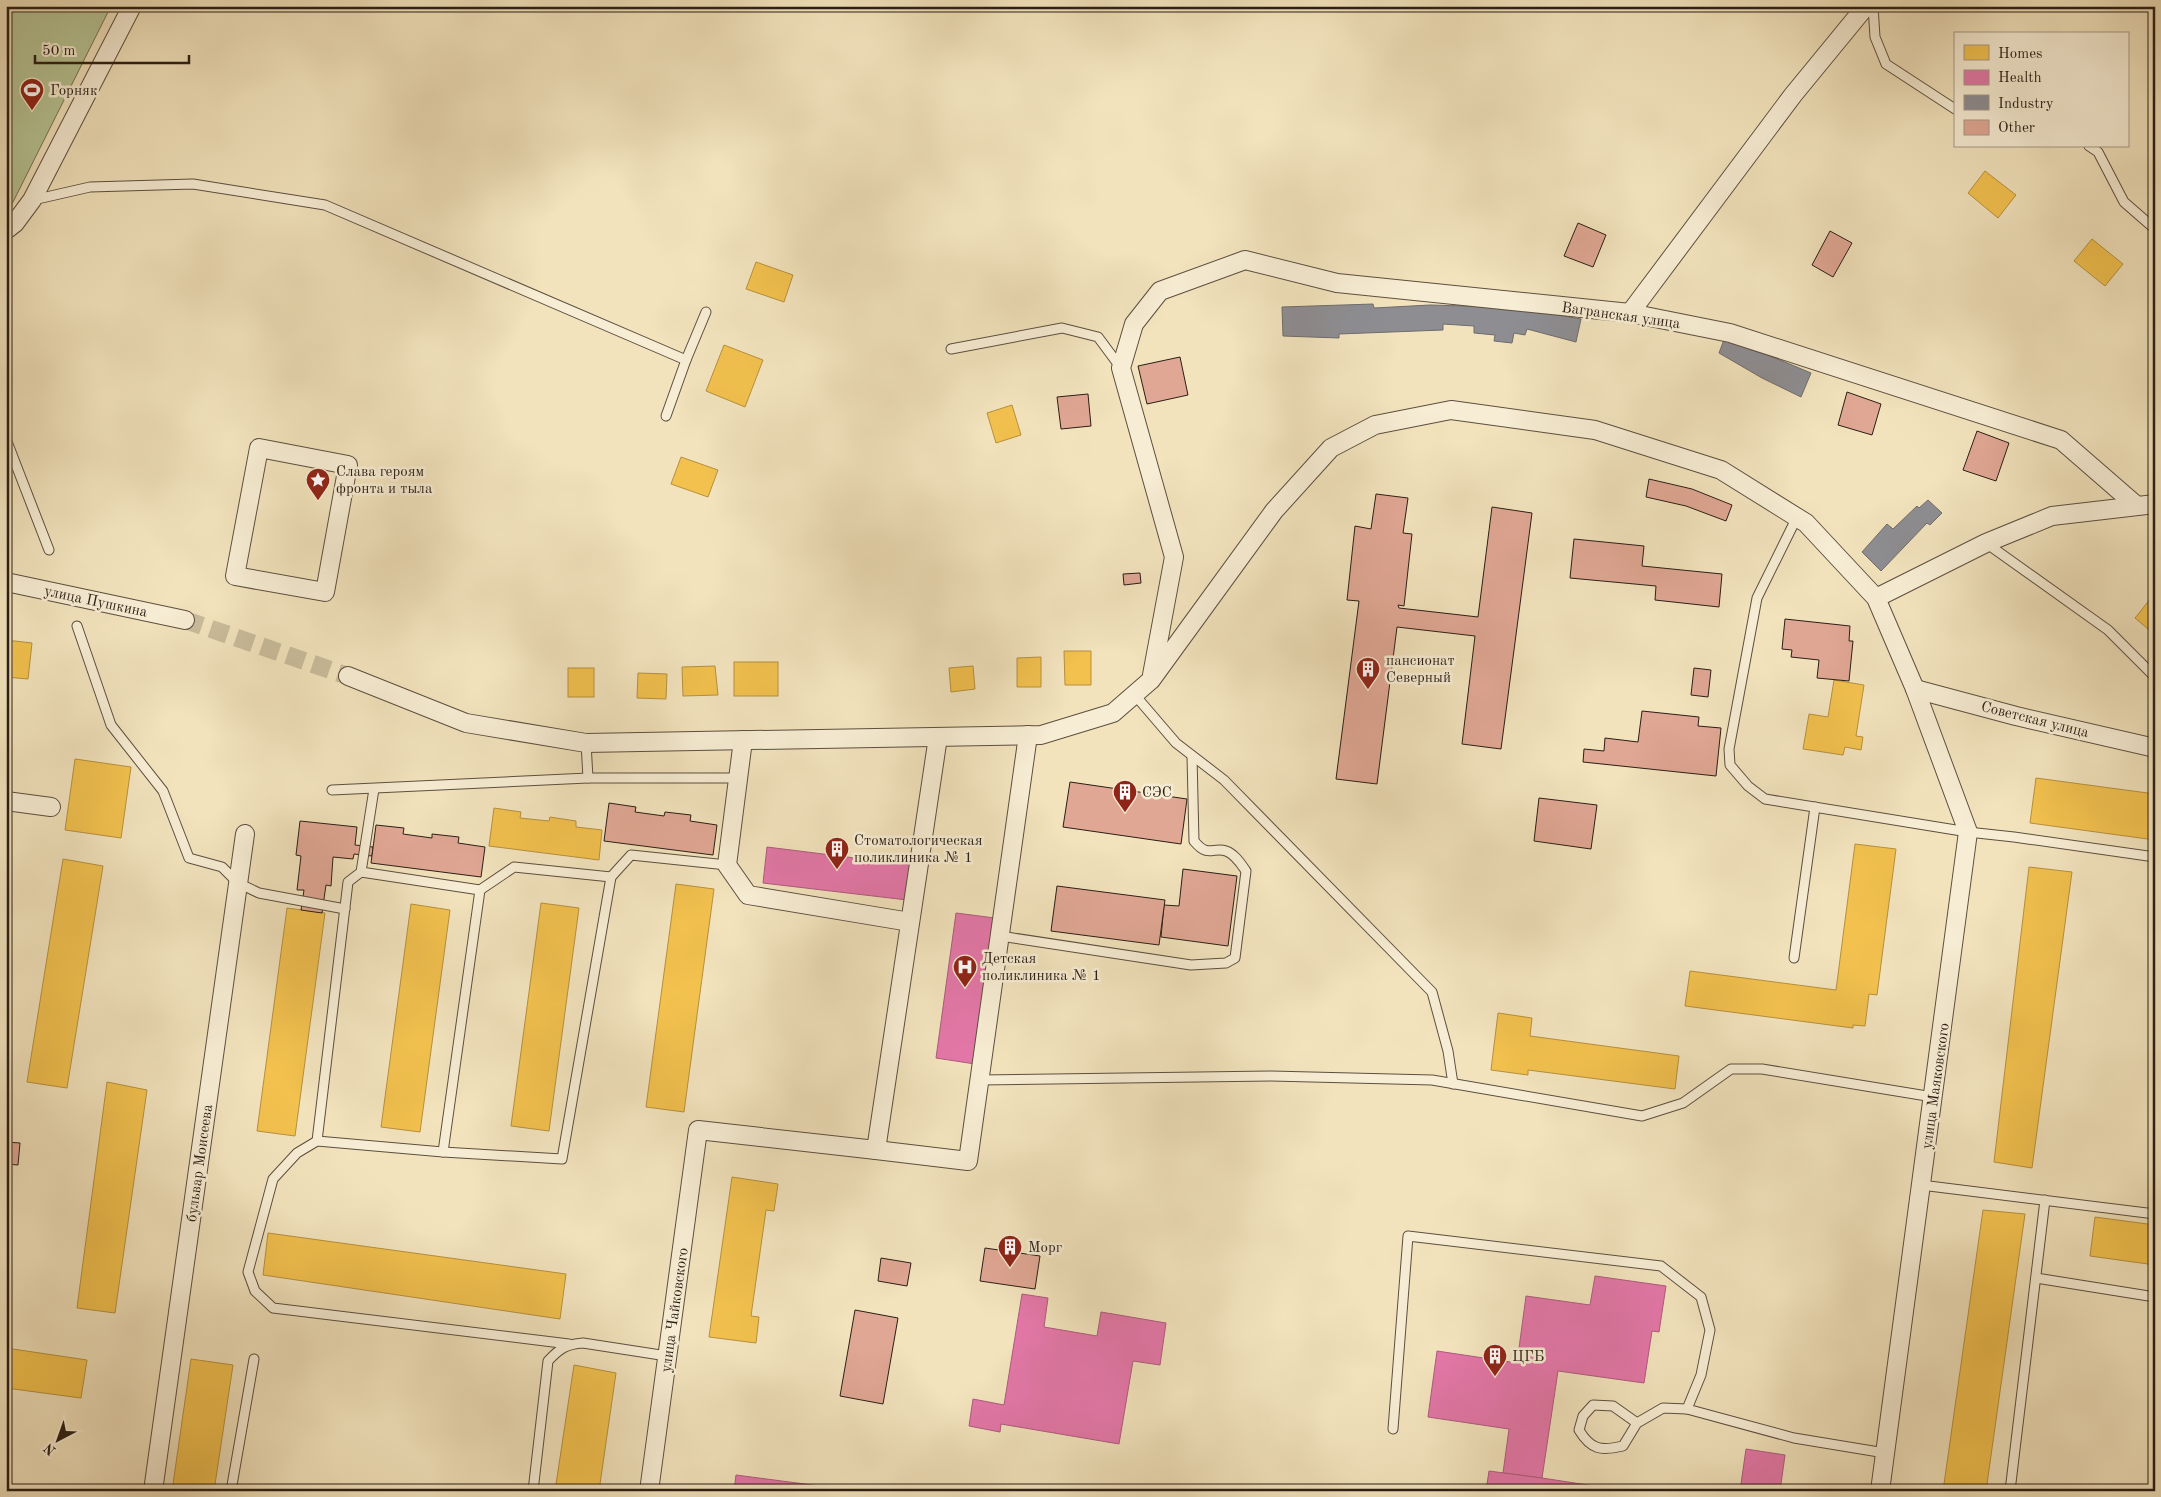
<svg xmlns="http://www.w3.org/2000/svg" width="2161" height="1497" font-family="'Old Standard TT',serif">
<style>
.green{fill:#b7c494;stroke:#707154}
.homes{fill:#f2c14e;stroke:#b6903d}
.health{fill:#e377a8;stroke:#ac5c7c}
.industry{fill:#8d8d92;stroke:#6f6c6c}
.building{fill:#e0a794;stroke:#2a1e15}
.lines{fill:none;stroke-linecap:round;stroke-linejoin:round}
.street-tunnel{stroke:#cabc9b;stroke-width:18;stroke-dasharray:18 9;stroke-linecap:butt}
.lane-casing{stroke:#5c4f3f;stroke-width:11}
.street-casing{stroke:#5c4f3f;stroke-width:20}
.lane{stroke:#f7edd4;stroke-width:9}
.street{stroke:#f7edd4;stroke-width:18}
.labels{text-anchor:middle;stroke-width:5;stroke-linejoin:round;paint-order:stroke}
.poi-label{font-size:15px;fill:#2a1e15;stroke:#f7edd4;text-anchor:start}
.street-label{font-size:15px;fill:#2a1e15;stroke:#f7edd4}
</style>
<rect width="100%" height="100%" fill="#f2e3bd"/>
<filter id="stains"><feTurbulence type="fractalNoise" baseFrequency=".004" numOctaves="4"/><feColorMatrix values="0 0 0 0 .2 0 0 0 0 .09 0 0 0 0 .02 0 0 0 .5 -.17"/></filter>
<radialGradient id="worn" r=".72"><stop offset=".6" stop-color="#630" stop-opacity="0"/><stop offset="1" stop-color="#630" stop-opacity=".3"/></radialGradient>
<!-- green -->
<path class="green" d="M6,6H111L6,216Z"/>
<!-- homes -->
<g class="homes">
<path d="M1985,171L2016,195L1998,218L1968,193Z"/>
<path d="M2092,239L2123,264L2105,286L2074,261Z"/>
<path d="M756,262L793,275L784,302L746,289Z"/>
<path d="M724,345L763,360L745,407L706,391Z"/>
<path d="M1012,405L1021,435L996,443L987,413Z"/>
<path d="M681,457L718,470L708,497L671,484Z"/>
<path d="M2151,598L2155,602V635L2135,618Z"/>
<path d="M6,640L32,643L28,679L6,677Z"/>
<path d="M1064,651H1091V685H1065Z"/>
<path d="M1041,657V687H1017V658Z"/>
<rect x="734" y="662" width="44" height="34"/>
<path d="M715,666L718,695L683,696L682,667Z"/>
<path d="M973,666L975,689L951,692L949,668Z"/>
<rect x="568" y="668" width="26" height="29"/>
<path d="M638,673L667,674L666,699L637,698Z"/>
<path d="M1834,680L1864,685L1856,736L1863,737L1861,750L1845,747L1843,755L1803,749L1809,714L1828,717Z"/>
<path d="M75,759L131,767L121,838L65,830Z"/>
<path d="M2036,778L2155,794V840L2030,823Z"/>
<path d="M494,808L521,812L520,818L549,821L550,817L576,821V827L602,830L599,860L489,846Z"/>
<path d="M1855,844L1896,849L1877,995L1869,994L1865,1026L1853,1025V1028L1685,1006L1690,971L1836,990Z"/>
<path d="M63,859L103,866L67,1088L27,1082Z"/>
<path d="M2029,867L2072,872L2032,1168L1994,1162Z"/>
<path d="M676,884L714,889L684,1112L646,1107Z"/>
<path d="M541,903L579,908L549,1131L511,1126Z"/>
<path d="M411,904L450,910L420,1132L381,1127Z"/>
<path d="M287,908L325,913L295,1136L257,1131Z"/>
<path d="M1498,1013L1532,1018L1530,1036L1679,1056L1675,1089L1528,1070V1075L1491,1070Z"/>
<path d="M107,1082L147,1090L115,1313L77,1308Z"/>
<path d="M732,1177L778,1184L774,1211L766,1210L751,1316L759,1317L756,1343L709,1337Z"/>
<path d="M1983,1210L2025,1214L1986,1491H1943Z"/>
<path d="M2095,1217L2155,1225V1265L2090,1256Z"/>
<path d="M268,1233L566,1274L560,1319L263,1275Z"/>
<path d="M6,1348L87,1360L81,1398L6,1388Z"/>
<path d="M191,1359L233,1365L214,1491H172Z"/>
<path d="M574,1365L616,1373L599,1491H555Z"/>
</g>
<!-- health -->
<g class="health">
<path d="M767,847L911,865L907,900L763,883Z"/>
<path d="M956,913L995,918L975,1064L936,1058Z"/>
<path d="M1595,1276L1666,1286L1659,1332L1652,1331L1644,1383L1558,1371L1542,1478L1503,1473L1509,1429L1428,1417L1437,1351L1517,1363L1526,1296L1590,1305Z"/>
<path d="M1022,1294L1048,1298L1044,1327L1097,1336L1101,1312L1166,1323L1160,1365L1133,1361L1119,1444L1001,1424L1000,1432L969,1426L973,1399L1004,1405Z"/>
<path d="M1746,1449L1785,1455L1780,1491H1740Z"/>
<path d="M1489,1471L1542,1478L1627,1491H1486Z"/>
<path d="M736,1475L858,1491H734Z"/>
</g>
<!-- industry -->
<g class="industry">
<path d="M1373,304L1374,308L1430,305L1499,307L1501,305L1581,319L1576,342L1527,329L1525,335L1514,333L1512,343L1494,341L1495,335L1474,333V326L1443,324V330L1339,334V338L1283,336L1282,307Z"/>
<path d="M1725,337L1811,373L1801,397L1762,378L1719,353Z"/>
<path d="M1928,500L1942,513L1930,525L1927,523L1881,571L1862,552L1887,524L1893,529L1917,506L1919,508Z"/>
</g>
<!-- building -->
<g class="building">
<path d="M1578,223L1606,235L1593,267L1564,256Z"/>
<path d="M1830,231L1852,243L1833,277L1812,265Z"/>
<path d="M1180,357L1188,395L1147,404L1138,366Z"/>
<path d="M1847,392L1881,404L1872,435L1838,425Z"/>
<path d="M1088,394L1091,426L1061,429L1057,397Z"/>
<path d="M1977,431L2009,443L1996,481L1963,470Z"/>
<path d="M1649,479L1692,489L1732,505L1726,521L1686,506L1646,497Z"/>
<path d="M1376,494L1408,498L1403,533L1412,534L1404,606L1398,605L1399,608L1478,617L1492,507L1532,513L1501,749L1462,744L1475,636L1397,627L1377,784L1336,779L1359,601L1347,600L1355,526L1371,529Z"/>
<path d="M1574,539L1644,546L1642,566L1722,574L1719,607L1655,600L1656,586L1570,578Z"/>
<path d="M1140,573L1141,583L1124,585L1123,574Z"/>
<path d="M1785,619L1850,626L1849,641H1853L1849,681L1817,678L1819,660L1791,657L1792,650L1782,649Z"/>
<path d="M1694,668L1711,670L1708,697L1691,695Z"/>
<path d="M1642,711L1699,717L1698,726L1721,728L1716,776L1583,762L1584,749L1604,751L1605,738L1638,742Z"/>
<path d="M1070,782L1187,799L1181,844L1063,827Z"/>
<path d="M1539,798L1597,805L1591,849L1534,841Z"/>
<path d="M609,803L636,807L635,812L664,816L665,812L691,815L690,821L717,825L713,855L604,841Z"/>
<path d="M300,821L357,827L355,845L373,847L372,856L354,854L353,859L333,857L331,886L326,885L322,913L301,910L304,890H297L301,856L296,855Z"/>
<path d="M376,825L404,828L403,834L432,838V834L459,837L458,843L485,847L481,877L371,863Z"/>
<path d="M1183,869L1237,876L1228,946L1161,937L1164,905L1179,906Z"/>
<path d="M1057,886L1165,900L1159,945L1051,931Z"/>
<path d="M6,1142L20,1143L18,1165L6,1164Z"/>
<path d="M985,1248L1040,1256L1035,1289L980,1281Z"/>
<path d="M881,1258L911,1263L907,1286L878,1281Z"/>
<path d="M855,1310L898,1318L883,1404L840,1396Z"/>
</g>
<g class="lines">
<!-- street-tunnel -->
<path class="street-tunnel" d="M185,620L348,676"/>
<defs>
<g id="lane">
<path d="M1873,6L1875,37L1886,64L1955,109"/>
<path d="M2089,146L2098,152L2124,202L2155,229"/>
<path d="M33,200L90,187L193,184L325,205L686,360"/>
<path d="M951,349L1062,328L1098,337L1121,368"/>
<path d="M666,416L686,360L706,312"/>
<path d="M6,439L49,550"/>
<path d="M1797,517L1757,598L1729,749L1730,765L1748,786L1765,799L1968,832L2014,837L2155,857"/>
<path d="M1986,543L2108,630L2155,677"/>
<path d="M77,626L111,725L163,791L189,858L222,867L238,883L259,893L345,909"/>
<path d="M1134,694L1176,743L1224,780L1432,992L1448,1051L1453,1084"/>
<path d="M586,743L588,778"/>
<path d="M332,790L588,778H738"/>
<path d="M361,872L480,890L514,867L611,877L631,855L727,865"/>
<path d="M1000,936L1191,965L1226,963L1235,958L1246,871C1241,864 1235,854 1226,851C1213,846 1209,859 1194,841L1192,756"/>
<path d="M1794,958L1815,807"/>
<path d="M980,1080L1271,1076L1432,1080L1642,1116L1683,1103L1731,1069H1762L1933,1097"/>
<path d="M317,1141L348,882L361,872L374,789"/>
<path d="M443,1152L480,890"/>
<path d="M1921,1185L2155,1214"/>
<path d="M2036,1278L2155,1297"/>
<path d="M569,1344L273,1308L255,1291L248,1272L273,1179L297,1153L317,1141L443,1152L562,1159L611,877"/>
<path d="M1637,1423L1613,1406L1593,1405L1583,1416L1579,1430C1591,1450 1601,1451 1623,1446L1637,1423L1663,1408L1687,1409"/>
<path d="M1393,1429L1408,1236L1661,1266L1701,1297L1710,1330L1701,1375L1687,1409L1794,1438L1885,1453"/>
<path d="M231,1491L254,1359"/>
<path d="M533,1491L548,1361C559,1349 566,1344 583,1343L667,1356"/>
<path d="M2010,1491L2045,1200"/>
</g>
<g id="street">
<path d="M6,230L15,223L32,200L132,6"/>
<path d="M1630,313L1793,95L1866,6"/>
<path d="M259,448L348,465L325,592L235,576Z"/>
<path d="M6,582L185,620"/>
<path d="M1876,598L1986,543L2052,516L2155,504"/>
<path d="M1152,675L1174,557L1121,368L1134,324L1160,291L1245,260L1337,283L1630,313L1730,333L2061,440L2137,506"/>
<path d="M348,676L466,723L586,743L1041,735L1113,713L1151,680L1274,511L1331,448L1375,425L1451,410L1595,430L1721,470L1806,523L1876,598L1915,689L1968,832L1880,1491"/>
<path d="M1915,689L2016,716L2155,748"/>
<path d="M743,740L727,865L748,895L910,922"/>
<path d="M6,801L51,807"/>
<path d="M876,1150L968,1161L1028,735"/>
<path d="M153,1491L245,834"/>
<path d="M649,1491L698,1130L876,1150L938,737"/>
</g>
</defs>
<!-- lane casing -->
<use href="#lane" class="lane-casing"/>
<!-- street casing -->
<use href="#street" class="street-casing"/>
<!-- lane -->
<use href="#lane" class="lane"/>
<!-- street -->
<use href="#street" class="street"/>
</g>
<!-- icons -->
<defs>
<symbol id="stadium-pin" viewBox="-11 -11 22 30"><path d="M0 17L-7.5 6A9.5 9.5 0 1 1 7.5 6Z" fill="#8f2418" stroke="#f7edd4"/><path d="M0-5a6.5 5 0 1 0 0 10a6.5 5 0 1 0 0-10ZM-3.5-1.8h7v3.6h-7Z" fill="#fff"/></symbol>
<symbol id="sight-pin" viewBox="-11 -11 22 30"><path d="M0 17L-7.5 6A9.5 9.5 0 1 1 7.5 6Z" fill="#8f2418" stroke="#f7edd4"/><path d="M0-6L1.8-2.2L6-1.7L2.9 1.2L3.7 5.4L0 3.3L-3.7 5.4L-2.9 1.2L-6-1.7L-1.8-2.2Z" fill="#fff"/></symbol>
<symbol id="building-pin" viewBox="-11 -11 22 30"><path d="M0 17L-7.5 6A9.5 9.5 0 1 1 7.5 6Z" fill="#8f2418" stroke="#f7edd4"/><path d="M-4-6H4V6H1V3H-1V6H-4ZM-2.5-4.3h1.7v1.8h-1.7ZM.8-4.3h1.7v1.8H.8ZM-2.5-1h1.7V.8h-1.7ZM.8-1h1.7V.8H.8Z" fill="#fff"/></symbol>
<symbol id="hospital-pin" viewBox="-11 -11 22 30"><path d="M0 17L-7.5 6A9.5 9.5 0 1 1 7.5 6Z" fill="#8f2418" stroke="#f7edd4"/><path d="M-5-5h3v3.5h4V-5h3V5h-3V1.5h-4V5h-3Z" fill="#fff"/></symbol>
</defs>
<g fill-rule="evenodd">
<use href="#stadium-pin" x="18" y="76" width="28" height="38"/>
<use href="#sight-pin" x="304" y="466" width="28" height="38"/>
<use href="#building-pin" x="1354" y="655" width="28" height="38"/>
<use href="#building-pin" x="1111" y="778" width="28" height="38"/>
<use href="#building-pin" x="823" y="835" width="28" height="38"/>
<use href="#hospital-pin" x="951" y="953" width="28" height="38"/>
<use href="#building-pin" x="996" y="1233" width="28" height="38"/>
<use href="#building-pin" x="1481" y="1342" width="28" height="38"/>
</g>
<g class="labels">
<!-- poi labels -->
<g class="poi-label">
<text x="50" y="95">Горняк</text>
<text x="336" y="476">Слава героям<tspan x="336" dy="17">фронта и тыла</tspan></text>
<text x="1386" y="665">пансионат<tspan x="1386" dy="17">Северный</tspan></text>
<text x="1142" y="797">СЭС</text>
<text x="854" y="845">Стоматологическая<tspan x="854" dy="17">поликлиника № 1</tspan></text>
<text x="982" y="963">Детская<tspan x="982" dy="17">поликлиника № 1</tspan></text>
<text x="1028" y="1252">Морг</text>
<text x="1512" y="1361">ЦГБ</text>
</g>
<!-- street labels -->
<g class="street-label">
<text transform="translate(1621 315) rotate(8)" y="5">Вагранская улица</text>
<text transform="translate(96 601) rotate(12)" y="5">улица Пушкина</text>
<text transform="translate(2035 719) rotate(14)" y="5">Советская улица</text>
<text transform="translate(1935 1086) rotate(-82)" y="5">улица Маяковского</text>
<text transform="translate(199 1163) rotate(-82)" y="5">бульвар Моисеева</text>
<text transform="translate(674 1310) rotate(-82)" y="5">улица Чайковского</text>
</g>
</g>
<!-- margin -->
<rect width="2161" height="1497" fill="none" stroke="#f2e3bd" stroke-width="25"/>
<rect x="8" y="8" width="2146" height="1482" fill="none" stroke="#2a1e15" stroke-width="2.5"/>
<rect x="12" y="12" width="2136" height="1472" fill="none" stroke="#2a1e15"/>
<!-- legend -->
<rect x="1954" y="32" width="175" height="115" fill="#f7edd4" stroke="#a59a88"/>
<rect x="1964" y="45" width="25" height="15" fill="#f2c14e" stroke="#a59a88"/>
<text x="1998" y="58" font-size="15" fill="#2a1e15">Homes</text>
<rect x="1964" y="70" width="25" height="15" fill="#e377a8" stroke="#a59a88"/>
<text x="1998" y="82" font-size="15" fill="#2a1e15">Health</text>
<rect x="1964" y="95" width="25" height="15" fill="#8d8d92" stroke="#a59a88"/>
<text x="1998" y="108" font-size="15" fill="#2a1e15">Industry</text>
<rect x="1964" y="120" width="25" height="15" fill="#e0a794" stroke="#a59a88"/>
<text x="1998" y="132" font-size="15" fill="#2a1e15">Other</text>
<!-- north arrow -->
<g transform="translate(58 1440) rotate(221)" stroke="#f7edd4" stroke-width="4" paint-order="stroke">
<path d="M0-4L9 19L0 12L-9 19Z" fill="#2a1e15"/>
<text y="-8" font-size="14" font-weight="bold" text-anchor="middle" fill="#2a1e15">N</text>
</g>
<!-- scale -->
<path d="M35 55v8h154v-8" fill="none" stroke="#2a1e15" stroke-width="2.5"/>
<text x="42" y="55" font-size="15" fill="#2a1e15" stroke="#f7edd4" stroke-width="4" paint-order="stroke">50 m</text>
<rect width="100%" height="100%" filter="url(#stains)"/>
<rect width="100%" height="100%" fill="url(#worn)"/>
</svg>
